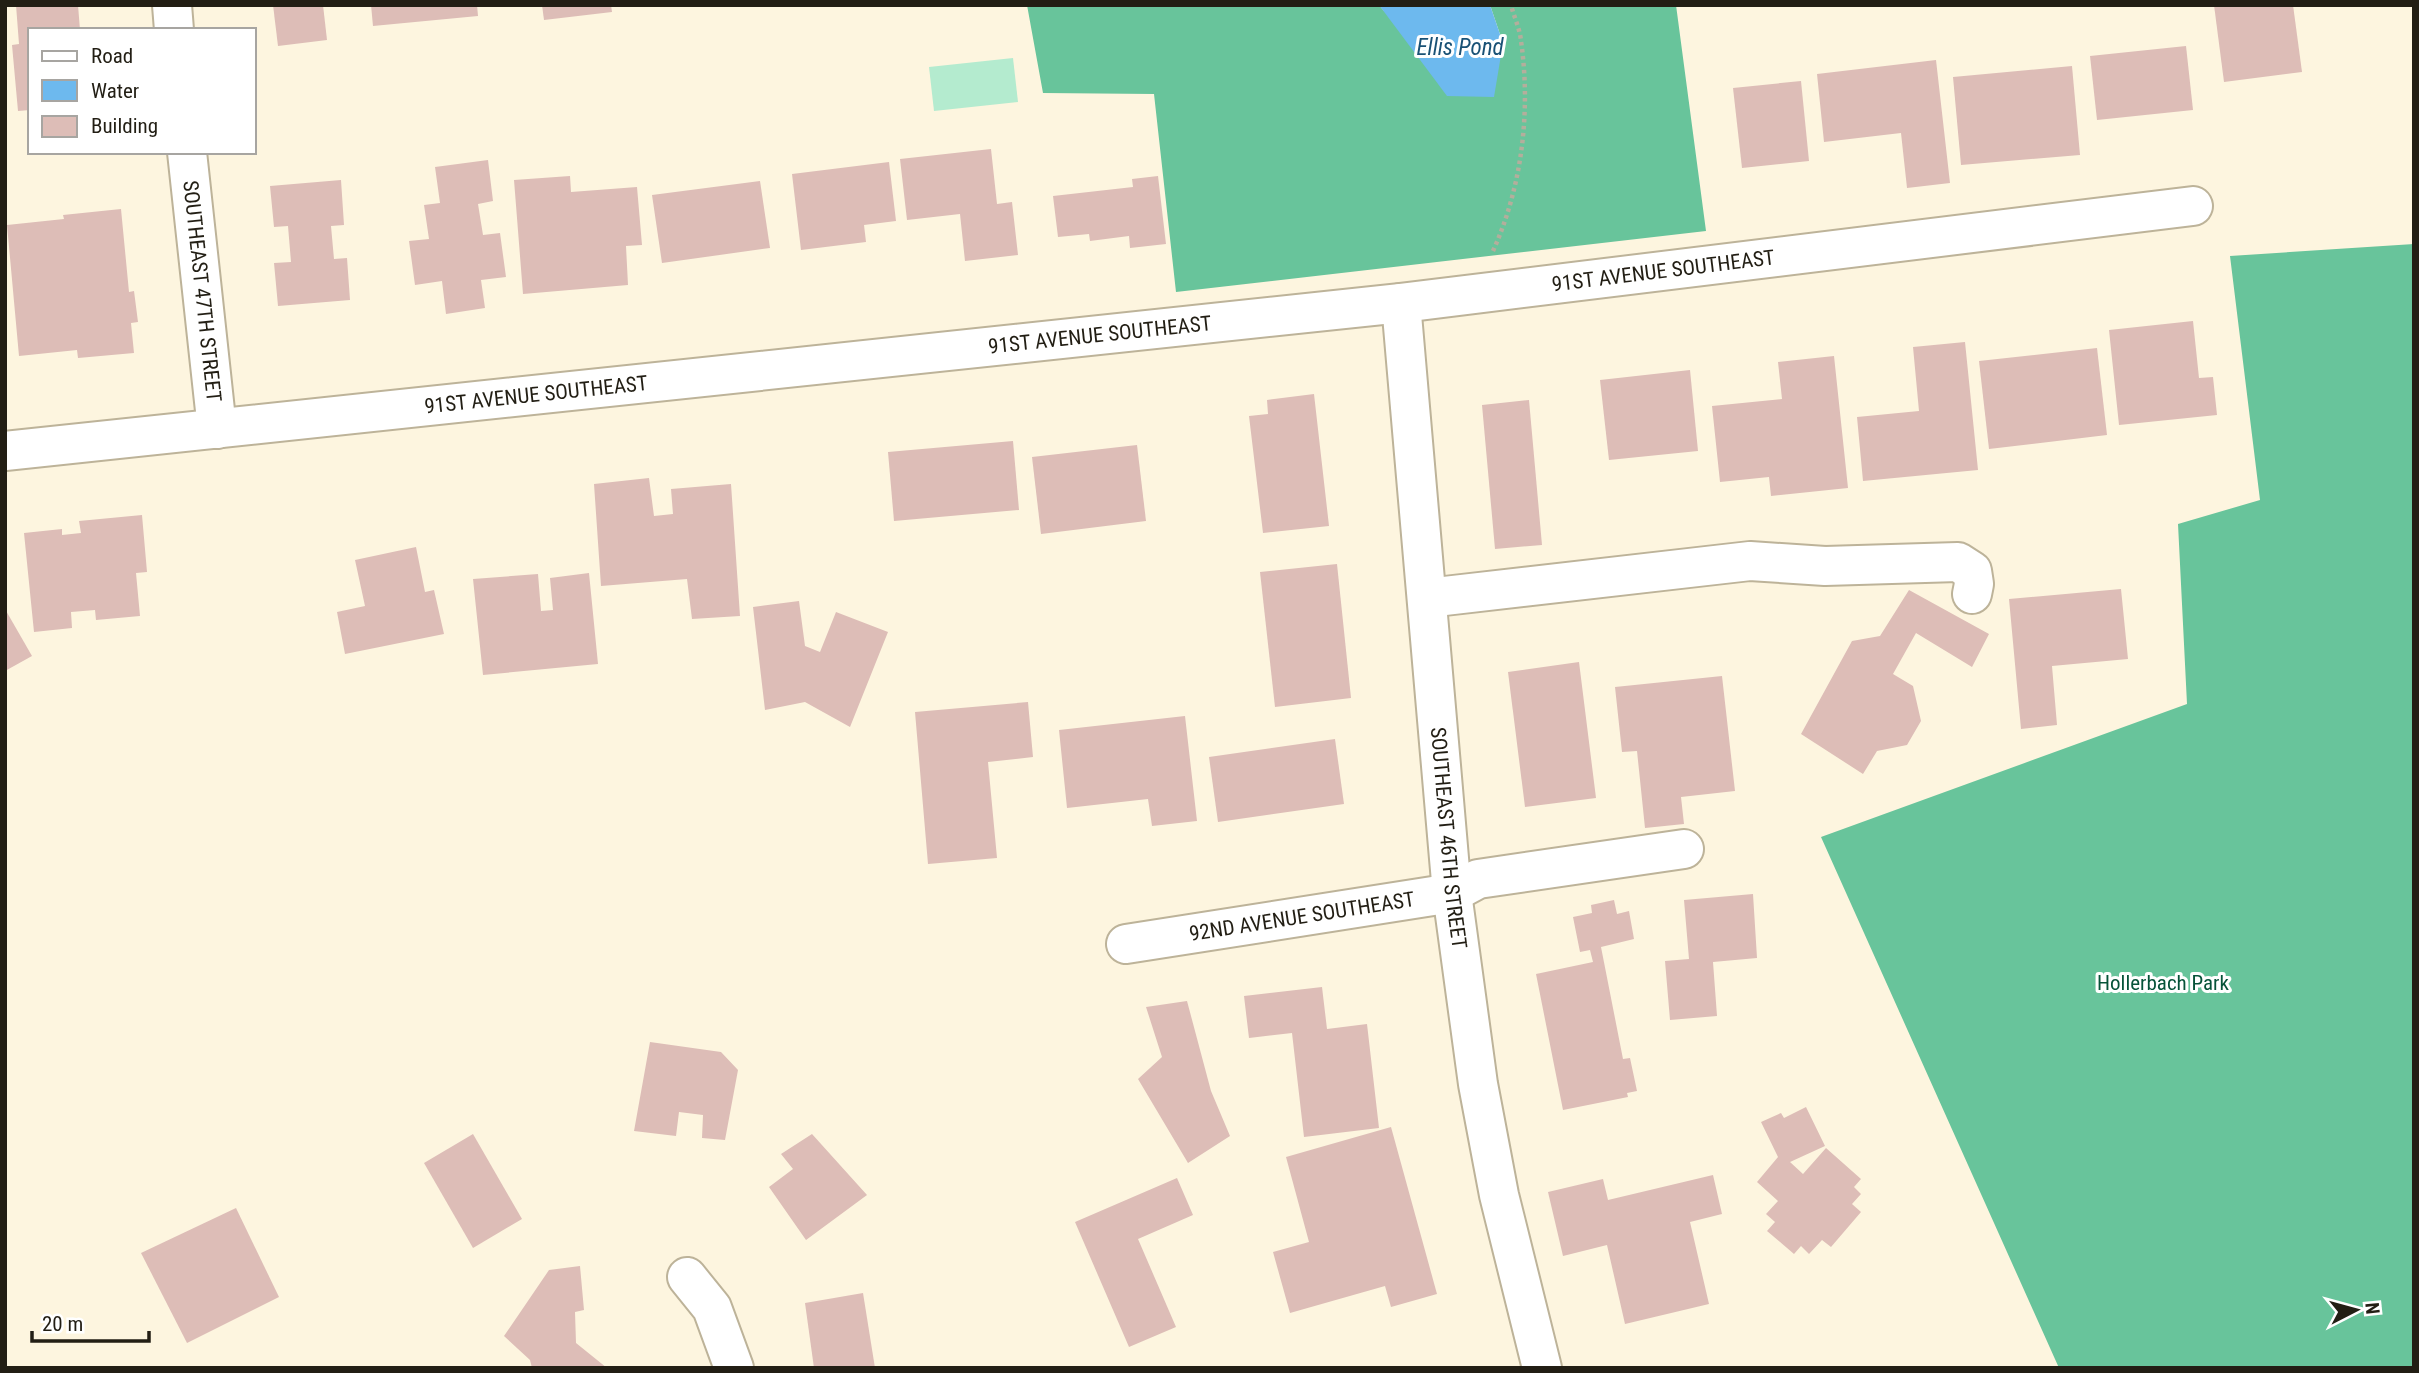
<svg xmlns="http://www.w3.org/2000/svg" width="2419" height="1373" font-family="'Roboto Condensed',sans-serif">
<style>
.green{fill:#b4ebcf}
.forest{fill:#68c49b}
.water{fill:#6db9ee}
.building{fill:#ddbdb7}
.lines{fill:none;stroke-linecap:round;stroke-linejoin:round}
.minor-casing{stroke:#bdb399;stroke-width:42}
.path{stroke:#b4ae9c;stroke-width:4.5;stroke-dasharray:3.5 3.5;stroke-linecap:butt}
.minor{stroke:#fff;stroke-width:38}
.labels{text-anchor:middle;stroke-width:6;stroke-linejoin:round;paint-order:stroke}
.street-label{font-size:21px;fill:#221e14;stroke:#fff}
.park-label{font-size:21px;fill:#065339;stroke:#fff}
.water-label{font-size:23px;font-style:italic;fill:#195175;stroke:#fff}
</style>
<rect width="100%" height="100%" fill="#fdf5df"/>
<!-- green -->
<path class="green" d="M1013,58L1018,102L934,111L929,67Z"/>
<!-- forest -->
<g class="forest">
<path d="M1027,5H1379L1384,11L1503,43L1490,5H1676L1706,231L1176,292L1154,94L1043,93Z"/>
<path d="M2414,244V1368H2059L1821,837L2187,704L2178,524L2260,500L2230,256Z"/>
</g>
<!-- water -->
<path class="water" d="M1379,5H1490L1503,43L1494,97L1447,96Z"/>
<!-- building -->
<g class="building">
<path d="M16,5H78L80,30H30V110L18,111L12,45L19,44Z"/>
<path d="M273,5H323L327,40L278,46Z"/>
<path d="M371,5H477L478,16L373,26Z"/>
<path d="M542,5H611L612,12L544,20Z"/>
<path d="M2214,5H2293L2302,72L2224,82Z"/>
<path d="M2186,46L2193,110L2097,120L2090,56Z"/>
<path d="M1936,60L1950,183L1907,188L1901,133L1824,142L1817,74Z"/>
<path d="M2072,66L2080,155L1961,165L1953,77Z"/>
<path d="M1801,81L1809,161L1742,168L1733,88Z"/>
<path d="M991,149L997,204L1012,202L1018,255L965,261L960,214L907,220L900,159Z"/>
<path d="M488,160L493,201L478,204L483,235L500,233L506,277L481,280L485,308L446,314L442,281L415,285L409,241L429,239L424,205L440,203L435,167Z"/>
<path d="M889,162L896,221L864,225L866,242L801,250L792,174Z"/>
<path d="M570,176L571,192L637,187L642,245L626,246L628,285L523,294L514,180Z"/>
<path d="M1158,176L1166,244L1130,248L1129,236L1090,241L1089,234L1058,237L1053,196L1133,187L1132,179Z"/>
<path d="M341,180L344,225L331,226L334,259L347,258L350,300L278,306L274,263L291,262L288,226L274,227L270,186Z"/>
<path d="M760,181L770,248L662,263L652,195Z"/>
<path d="M121,209L129,292L134,291L138,322L131,323L134,353L78,358L77,350L19,356L7,225L64,219L63,215Z"/>
<path d="M2193,321L2199,378L2213,377L2217,415L2119,425L2109,330Z"/>
<path d="M1965,342L1978,470L1863,481L1857,417L1919,411L1913,347Z"/>
<path d="M2097,348L2107,435L1989,449L1979,361Z"/>
<path d="M1834,356L1848,488L1771,496L1769,477L1720,482L1712,406L1782,399L1778,362Z"/>
<path d="M1690,370L1698,451L1609,460L1600,380Z"/>
<path d="M1314,394L1329,526L1263,533L1249,416L1268,414L1267,400Z"/>
<path d="M1529,400L1542,545L1495,549L1482,405Z"/>
<path d="M1013,441L1019,510L894,521L888,452Z"/>
<path d="M1137,445L1146,521L1041,534L1032,457Z"/>
<path d="M649,478L654,516L673,514L671,489L731,484L740,616L692,619L687,579L601,586L594,484Z"/>
<path d="M142,515L147,572L136,573L140,616L96,620L95,610L71,612L72,628L34,632L24,533L62,529V535L81,533L79,521Z"/>
<path d="M416,547L425,592L434,590L444,634L345,654L337,612L365,606L355,560Z"/>
<path d="M1337,564L1351,698L1275,707L1260,572Z"/>
<path d="M589,573L598,664L483,675L473,579L538,574L541,611L553,610L550,578Z"/>
<path d="M2121,589L2128,659L2052,666L2057,725L2021,729L2009,599Z"/>
<path d="M1909,590L1989,634L1972,667L1916,633L1893,674L1913,686L1921,721L1907,745L1877,751L1863,774L1801,734L1852,641L1880,636Z"/>
<path d="M799,601L805,646L820,652L836,612L888,632L850,727L805,702L765,710L753,607Z"/>
<path d="M5,609L32,656L5,671Z"/>
<path d="M1579,662L1596,798L1525,807L1508,672Z"/>
<path d="M1722,676L1735,791L1681,797L1684,824L1645,828L1637,751L1622,752L1615,687Z"/>
<path d="M1028,702L1033,757L988,762L997,858L928,864L915,712Z"/>
<path d="M1185,716L1197,821L1152,826L1148,799L1067,808L1059,730Z"/>
<path d="M1335,739L1344,804L1218,822L1209,757Z"/>
<path d="M1753,894L1757,958L1713,962L1717,1016L1670,1020L1665,961L1689,959L1684,900Z"/>
<path d="M1614,900L1617,914L1629,911L1634,939L1601,947L1623,1059L1630,1058L1637,1091L1627,1093L1628,1097L1563,1110L1536,974L1593,962L1590,950L1580,952L1573,917L1592,913L1591,905Z"/>
<path d="M1322,987L1327,1029L1367,1024L1379,1128L1304,1137L1292,1033L1249,1038L1244,996Z"/>
<path d="M1187,1001L1211,1091L1230,1136L1188,1163L1138,1079L1162,1057L1146,1007Z"/>
<path d="M650,1042L721,1052L738,1070L725,1140L702,1138L703,1115L679,1112L676,1136L634,1131Z"/>
<path d="M1806,1107L1825,1146L1790,1162L1803,1174L1826,1148L1861,1179L1854,1187L1861,1194L1852,1204L1861,1212L1831,1247L1822,1240L1809,1254L1801,1246L1794,1254L1767,1231L1775,1222L1766,1214L1778,1201L1757,1182L1778,1157L1761,1122L1781,1113L1784,1118Z"/>
<path d="M1391,1127L1437,1294L1391,1307L1385,1286L1290,1313L1273,1252L1309,1242L1286,1157Z"/>
<path d="M473,1134L522,1219L473,1248L424,1163Z"/>
<path d="M812,1134L867,1195L806,1240L769,1187L793,1169L781,1154Z"/>
<path d="M1713,1175L1722,1214L1690,1222L1709,1304L1625,1324L1607,1245L1563,1256L1548,1192L1603,1179L1608,1200Z"/>
<path d="M1177,1178L1193,1215L1138,1239L1176,1327L1129,1347L1075,1222Z"/>
<path d="M236,1208L279,1297L187,1343L141,1253Z"/>
<path d="M580,1266L584,1310L575,1312L576,1343L607,1368H532L530,1360L504,1336L549,1270Z"/>
<path d="M863,1293L875,1368H814L805,1303Z"/>
</g>
<g class="lines">
<defs>
<g id="minor">
<path d="M172,5L174,30"/>
<path id="s1" d="M187,152L217,429"/>
<path id="s2" d="M1401,303L1452,893L1478,1084L1499,1195L1542,1368"/>
<path id="s3" d="M5,451L1401,303L2193,206"/>
<path d="M1427,598L1750,561L1825,566L1958,562L1972,571L1974,584L1972,594"/>
<path id="s4" d="M1126,944L1452,893L1478,879L1684,849"/>
<path d="M687,1277L712,1308L734,1368"/>
</g>
</defs>
<!-- minor casing -->
<use href="#minor" class="minor-casing"/>
<!-- path -->
<path class="path" d="M1493,251C1522,187 1531,111 1521,41C1520,29 1514,17 1511,5"/>
<!-- minor -->
<use href="#minor" class="minor"/>
</g>
<g class="labels">
<!-- street labels -->
<g class="street-label">
<text dy="7" stroke="none"><textPath href="#s3" startOffset="1668">91ST AVENUE SOUTHEAST</textPath></text>
<text dy="7" stroke="none"><textPath href="#s1" startOffset="140">SOUTHEAST 47TH STREET</textPath></text>
<text dy="7" stroke="none"><textPath href="#s3" startOffset="1101">91ST AVENUE SOUTHEAST</textPath></text>
<text dy="7" stroke="none"><textPath href="#s3" startOffset="534">91ST AVENUE SOUTHEAST</textPath></text>
<text dy="7" stroke="none"><textPath href="#s2" startOffset="537">SOUTHEAST 46TH STREET</textPath></text>
<text dy="7" stroke="none"><textPath href="#s4" startOffset="178">92ND AVENUE SOUTHEAST</textPath></text>
</g>
<!-- park labels -->
<g class="park-label">
<text x="2163" y="990">Hollerbach Park</text>
</g>
<!-- water labels -->
<g class="water-label">
<text x="1460" y="55">Ellis Pond</text>
</g>
</g>
<!-- border -->
<rect width="2419" height="1373" fill="none" stroke="#221e14" stroke-width="14"/>
<!-- legend -->
<rect x="28" y="28" width="228" height="126" fill="#ffffff" stroke="#a7a5a1" stroke-width="2"/>
<rect x="42" y="51" width="35" height="10" fill="#ffffff" stroke="#a7a5a1" stroke-width="2"/>
<text x="91" y="63" font-size="21" fill="#221e14">Road</text>
<rect x="42" y="80" width="35" height="21" fill="#6db9ee" stroke="#a7a5a1" stroke-width="2"/>
<text x="91" y="98" font-size="21" fill="#221e14">Water</text>
<rect x="42" y="116" width="35" height="21" fill="#ddbdb7" stroke="#a7a5a1" stroke-width="2"/>
<text x="91" y="133" font-size="21" fill="#221e14">Building</text>
<!-- north arrow -->
<g transform="translate(2356 1310) rotate(84)" stroke="#ffffff" stroke-width="5" paint-order="stroke">
<path d="M0-5L12 26L0 18L-12 26Z" fill="#221e14"/>
<text y="-10" font-size="19" font-weight="bold" text-anchor="middle" fill="#221e14">N</text>
</g>
<!-- scale -->
<path d="M32 1331v10h117v-10" fill="none" stroke="#221e14" stroke-width="3.5"/>
<text x="42" y="1331" font-size="21" fill="#221e14" stroke="#ffffff" stroke-width="5" paint-order="stroke">20 m</text>
</svg>
